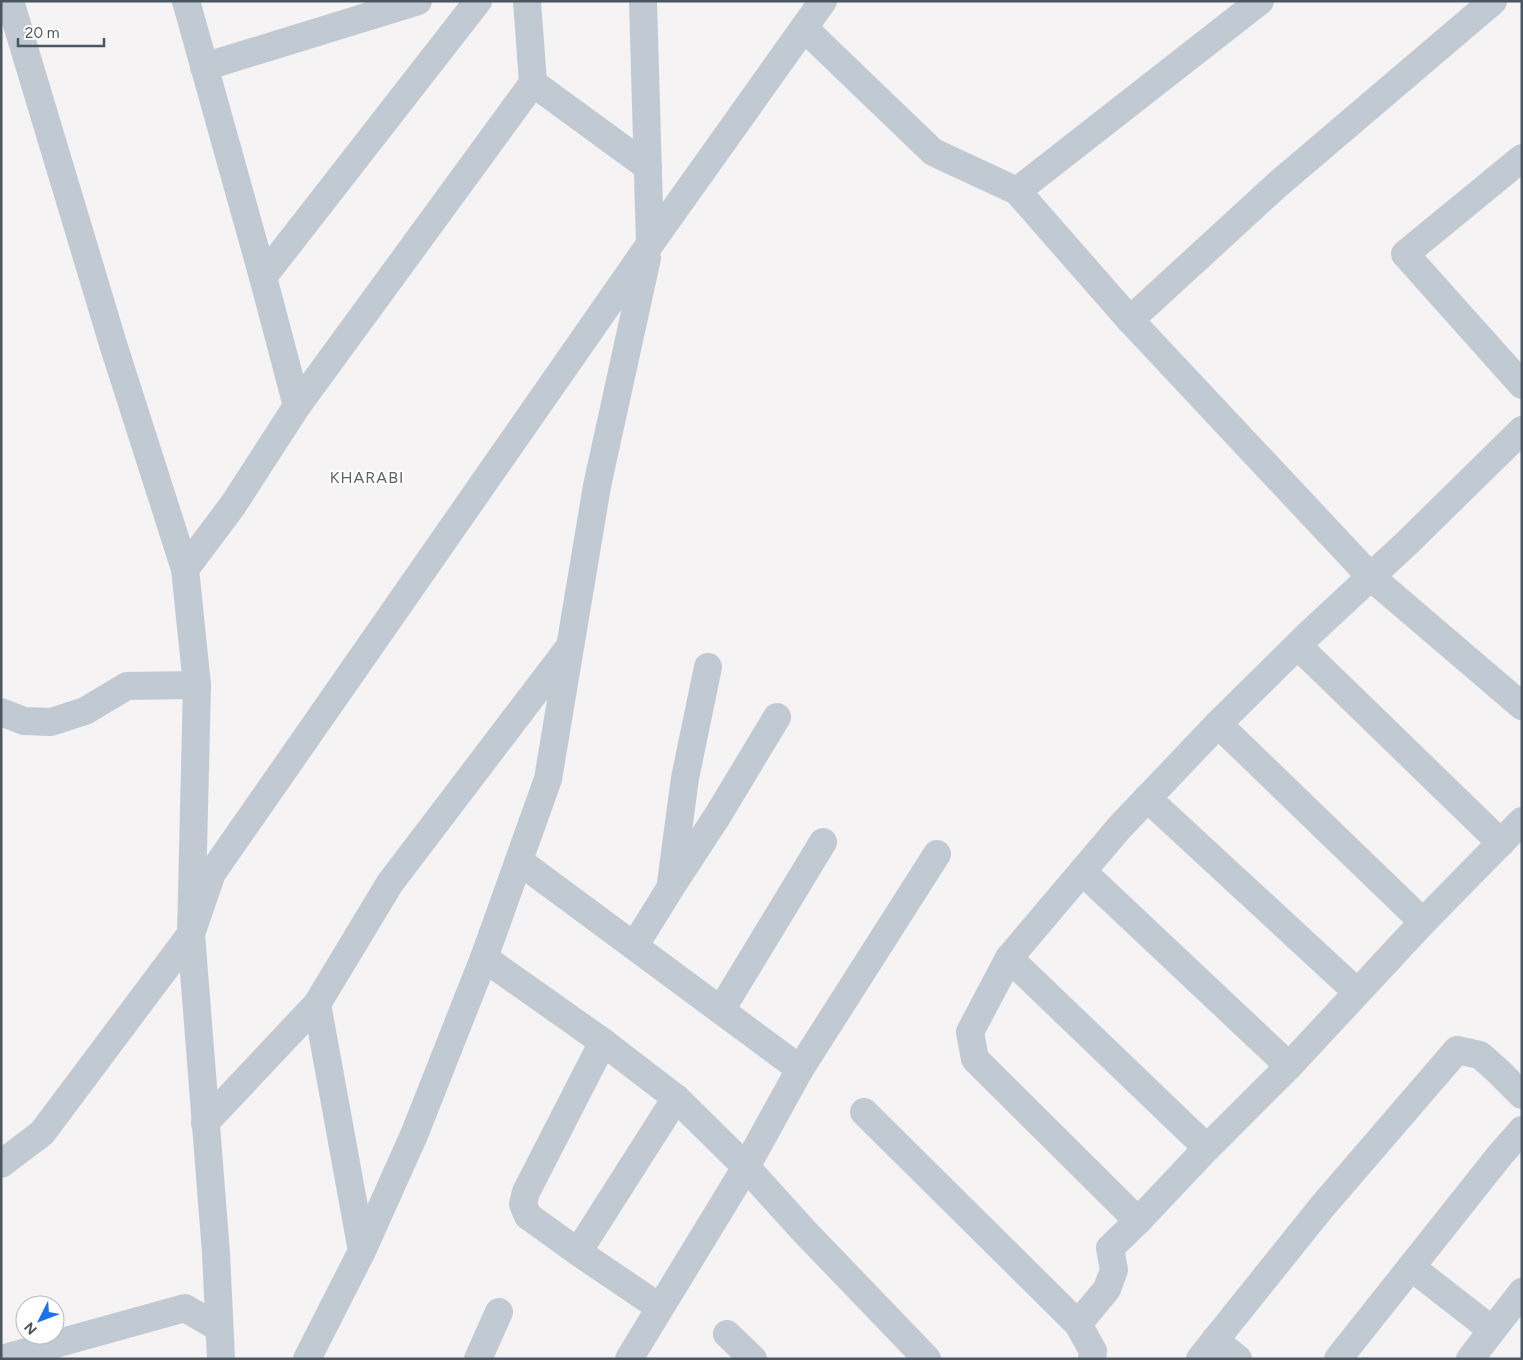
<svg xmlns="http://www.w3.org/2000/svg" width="1523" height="1360" font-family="Figtree,sans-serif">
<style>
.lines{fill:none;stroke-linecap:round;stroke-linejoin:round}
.minor{stroke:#c1cad2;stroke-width:28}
.tertiary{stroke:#c1cad2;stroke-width:28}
.labels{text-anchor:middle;stroke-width:4;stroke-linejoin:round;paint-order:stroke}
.quarter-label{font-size:16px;letter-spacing:1px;fill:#5f6368;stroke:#fff}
</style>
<rect width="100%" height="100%" fill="#f5f3f3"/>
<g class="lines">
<!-- minor -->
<g class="minor">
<path d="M10,1L113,344L185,569L197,685L191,934L216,1253L221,1359"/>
<path d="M186,1L263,277L297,406L533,83L527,1"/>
<path d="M804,28L933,152L1017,191L1260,1"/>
<path d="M204,67L418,1"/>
<path d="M533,83L648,167"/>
<path d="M1522,158L1405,254L1522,385"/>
<path d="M1017,191L1130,320L1371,577L1522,706"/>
<path d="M263,277L478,1"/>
<path d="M1130,320L1277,185L1493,1"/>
<path d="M185,569L233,505L297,406"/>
<path d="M1298,646L1501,843"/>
<path d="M1,712L24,721L51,722L85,711L127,686L197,685"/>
<path d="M1218,724L1423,922"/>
<path d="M1147,798L1357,992"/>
<path d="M519,861L800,1069"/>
<path d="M1083,872L1289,1066"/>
<path d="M671,883L685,778L708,667"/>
<path d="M635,945L671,887L718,815L777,717"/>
<path d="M484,958L548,779L597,486L647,258"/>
<path d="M1009,958L1207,1148"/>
<path d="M317,1004L362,1251"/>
<path d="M721,1010L823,842"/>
<path d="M603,1042L526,1192L523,1204L528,1216L578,1252L659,1307"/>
<path d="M864,1112L1078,1324L1093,1351L1092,1359"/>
<path d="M205,1123L317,1004L390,883L568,649"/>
<path d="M1,1164L42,1133L191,934L212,873L650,244L823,1"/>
<path d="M1138,1221L975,1059L970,1032L1009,958L1119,828L1218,724L1308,635L1408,542L1522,430"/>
<path d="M578,1252L676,1098"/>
<path d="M1411,1267L1492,1330"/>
<path d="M1078,1324L1107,1289L1114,1270L1110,1248L1138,1221L1207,1148L1289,1066L1423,922L1522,821"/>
<path d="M727,1334L753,1359"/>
<path d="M1215,1340L1238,1359"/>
<path d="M1,1359L185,1308L219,1328"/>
<path d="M307,1359L362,1251L414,1135L484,958L603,1042L676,1098L746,1167L803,1230L927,1359"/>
<path d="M478,1359L499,1312"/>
<path d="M629,1359L746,1167L800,1069L937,854"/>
<path d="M1200,1359L1321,1208L1457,1050L1480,1055L1498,1071L1522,1095"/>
<path d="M1338,1359L1500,1155L1522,1130"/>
<path d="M1470,1359L1522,1292"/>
</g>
<!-- tertiary -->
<path class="tertiary" d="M643,1L650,244"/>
</g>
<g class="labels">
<!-- quarter labels -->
<g class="quarter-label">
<text x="367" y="483">KHARABI</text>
</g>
</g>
<!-- border -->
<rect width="1523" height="1360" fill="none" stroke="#4a5661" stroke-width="5"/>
<!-- north arrow -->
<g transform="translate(40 1320) rotate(228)"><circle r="24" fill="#ffffff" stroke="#b7bbc0"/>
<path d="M0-4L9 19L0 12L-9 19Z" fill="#1a73e8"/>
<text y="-8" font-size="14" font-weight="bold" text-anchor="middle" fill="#4a5661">N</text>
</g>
<!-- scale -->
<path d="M18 38v8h86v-8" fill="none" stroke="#4a5661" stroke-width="2.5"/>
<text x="25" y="38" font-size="15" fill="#4a5661" stroke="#ffffff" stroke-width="4" paint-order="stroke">20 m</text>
</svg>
